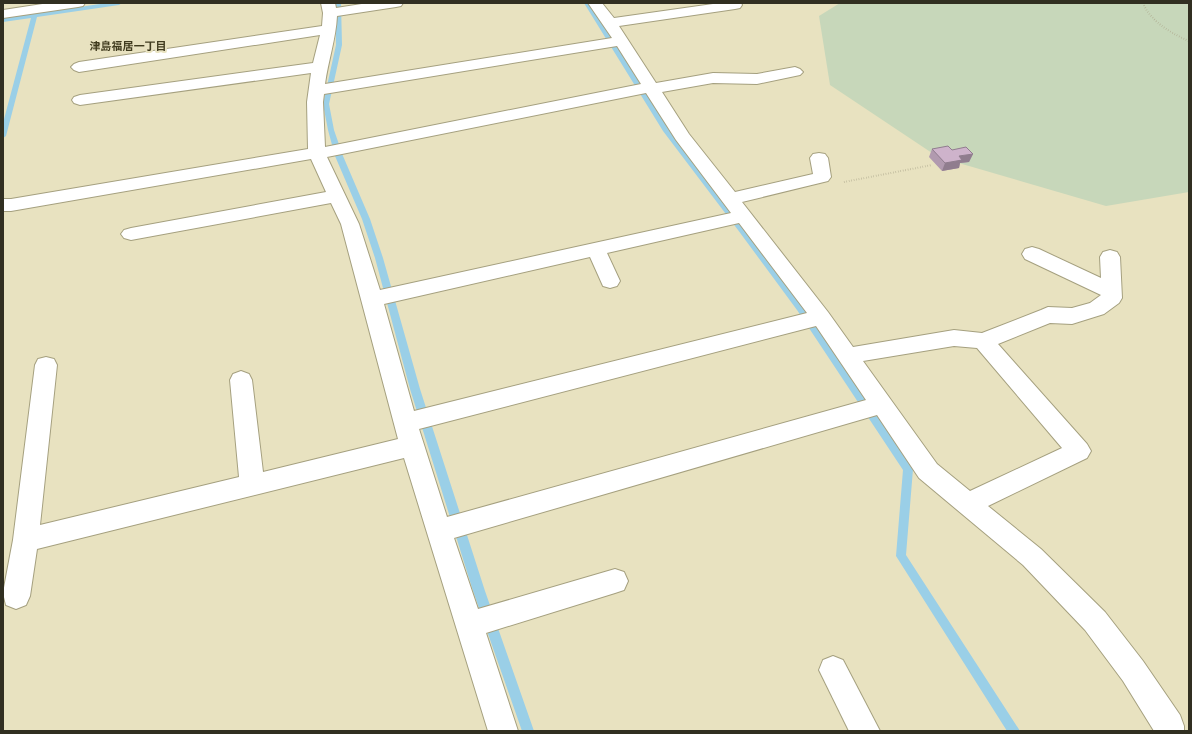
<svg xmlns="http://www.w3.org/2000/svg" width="1192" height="734" font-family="'Times New Roman','Noto Sans JP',serif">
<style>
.green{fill:#c7d7ba}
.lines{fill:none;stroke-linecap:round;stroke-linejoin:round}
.stream{fill:#9acfe7;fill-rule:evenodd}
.minor-casing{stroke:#a5a07f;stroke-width:2}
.path{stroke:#aea98e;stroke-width:2;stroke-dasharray:0.5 2;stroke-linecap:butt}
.minor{fill:#fff;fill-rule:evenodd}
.wall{fill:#b19aaf}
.shaded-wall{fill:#907d8e}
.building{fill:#ceb3cb;stroke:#907d8e}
.labels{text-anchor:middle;stroke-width:4;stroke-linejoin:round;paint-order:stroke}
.far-neighbourhood-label{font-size:11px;font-weight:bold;fill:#403b1e;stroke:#e8e2c0}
</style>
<rect width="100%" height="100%" fill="#e8e2c0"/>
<!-- green -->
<path class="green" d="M840,3H1189V192L1106,206L938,157L830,85L819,16Z"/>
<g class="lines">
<!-- stream -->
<g class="stream">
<path d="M107,3H122L119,5L37,17L6,136L3,138V123L31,18L3,22V18L32,14L35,11L38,13Z"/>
<path d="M335,3H341L342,45L329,104L334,130L343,156L370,219L383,258L420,389L485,591L534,731H522L473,591L410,389L375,258L362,219L335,156L328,130L323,104L336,45Z"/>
<path d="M584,3H590L669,130L744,226L803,306L912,466L913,469L906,555L1020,731H1007L896,556L903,470L797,310L738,230L663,131Z"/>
</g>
<defs>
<g id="minor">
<path d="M49,3H85L83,6L78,7L3,18V10Z"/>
<path d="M321,3H335L336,8L368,3H403L401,6L396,7L337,16C336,39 328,61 325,84L612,38L588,3H602L614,18L720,3H741L742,5L740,8L735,9L619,26L656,83L713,73L757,74L795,67L800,69L803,72L800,75L757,84L713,83L662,92L689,134L735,192L813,174L810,158L813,154L819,153L825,154L828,158L831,177L828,181L742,202L828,312L853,347L954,330L982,333L1041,310L1048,307L1072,308L1090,303L1101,295L1025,259L1022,254L1025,249L1032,247L1039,249L1101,278L1100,257L1103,252L1110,250L1117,252L1120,257L1122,298L1119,303L1104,314L1072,324L1050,323L998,344L1087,444L1091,451L1087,458L988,506L1041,549L1105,612L1143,661L1180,715L1184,726V731H1154L1123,681L1085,630L1023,565L919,478L877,415L454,538L478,609L615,569L624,572L628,581L624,590L615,593L486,633L518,731H488L404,458L37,549L30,596L26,605L16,609L6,605L3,593L13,540L35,365L38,359L46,357L54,359L57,365L40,525L239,477L230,380L233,374L241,371L249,374L252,380L263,472L398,439L341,224L331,203L131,240L124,238L121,234L124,230L131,228L326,192L311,159L11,211H3V199H11L308,149L307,102L311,73L80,105L74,103L72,100L74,97L80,95L313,63L320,35L79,72L74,70L71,67L74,64L79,62L322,26L323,13ZM617,46L641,84L325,147L323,102L324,94ZM646,93L676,140L731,213L380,290L359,224L327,157ZM739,223L807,313L414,411L384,304L590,257L603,286L610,288L617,286L620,281L607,253ZM816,326L866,400L447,517L419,429ZM954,346L977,348L1062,448L970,491L937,464L863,361Z"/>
<path d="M833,656L843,660L880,731H849L819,670L823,660Z"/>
</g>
</defs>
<!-- minor casing -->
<use href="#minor" class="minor-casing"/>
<!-- path -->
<g class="path">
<path d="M1143,3C1150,21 1172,34 1189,41"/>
<path d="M844,182L932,165"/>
</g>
<!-- minor -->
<use href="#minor" class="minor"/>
</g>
<!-- wall -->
<path class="wall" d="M932,149L952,150L973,154L969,162L960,163L959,168L942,171L929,157Z"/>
<!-- shaded-wall -->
<path class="shaded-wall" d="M973,154L969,162L960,163L959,168L942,171L945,163L959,156Z"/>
<!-- building -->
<path class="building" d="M948,146L952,150L966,147L973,154L959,156L962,160L945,163L932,149Z"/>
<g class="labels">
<!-- far-neighbourhood labels -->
<g class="far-neighbourhood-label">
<text x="128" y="50">津島福居一丁目</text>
</g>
</g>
<!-- border -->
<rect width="1192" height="734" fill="none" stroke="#312f21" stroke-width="8"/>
</svg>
